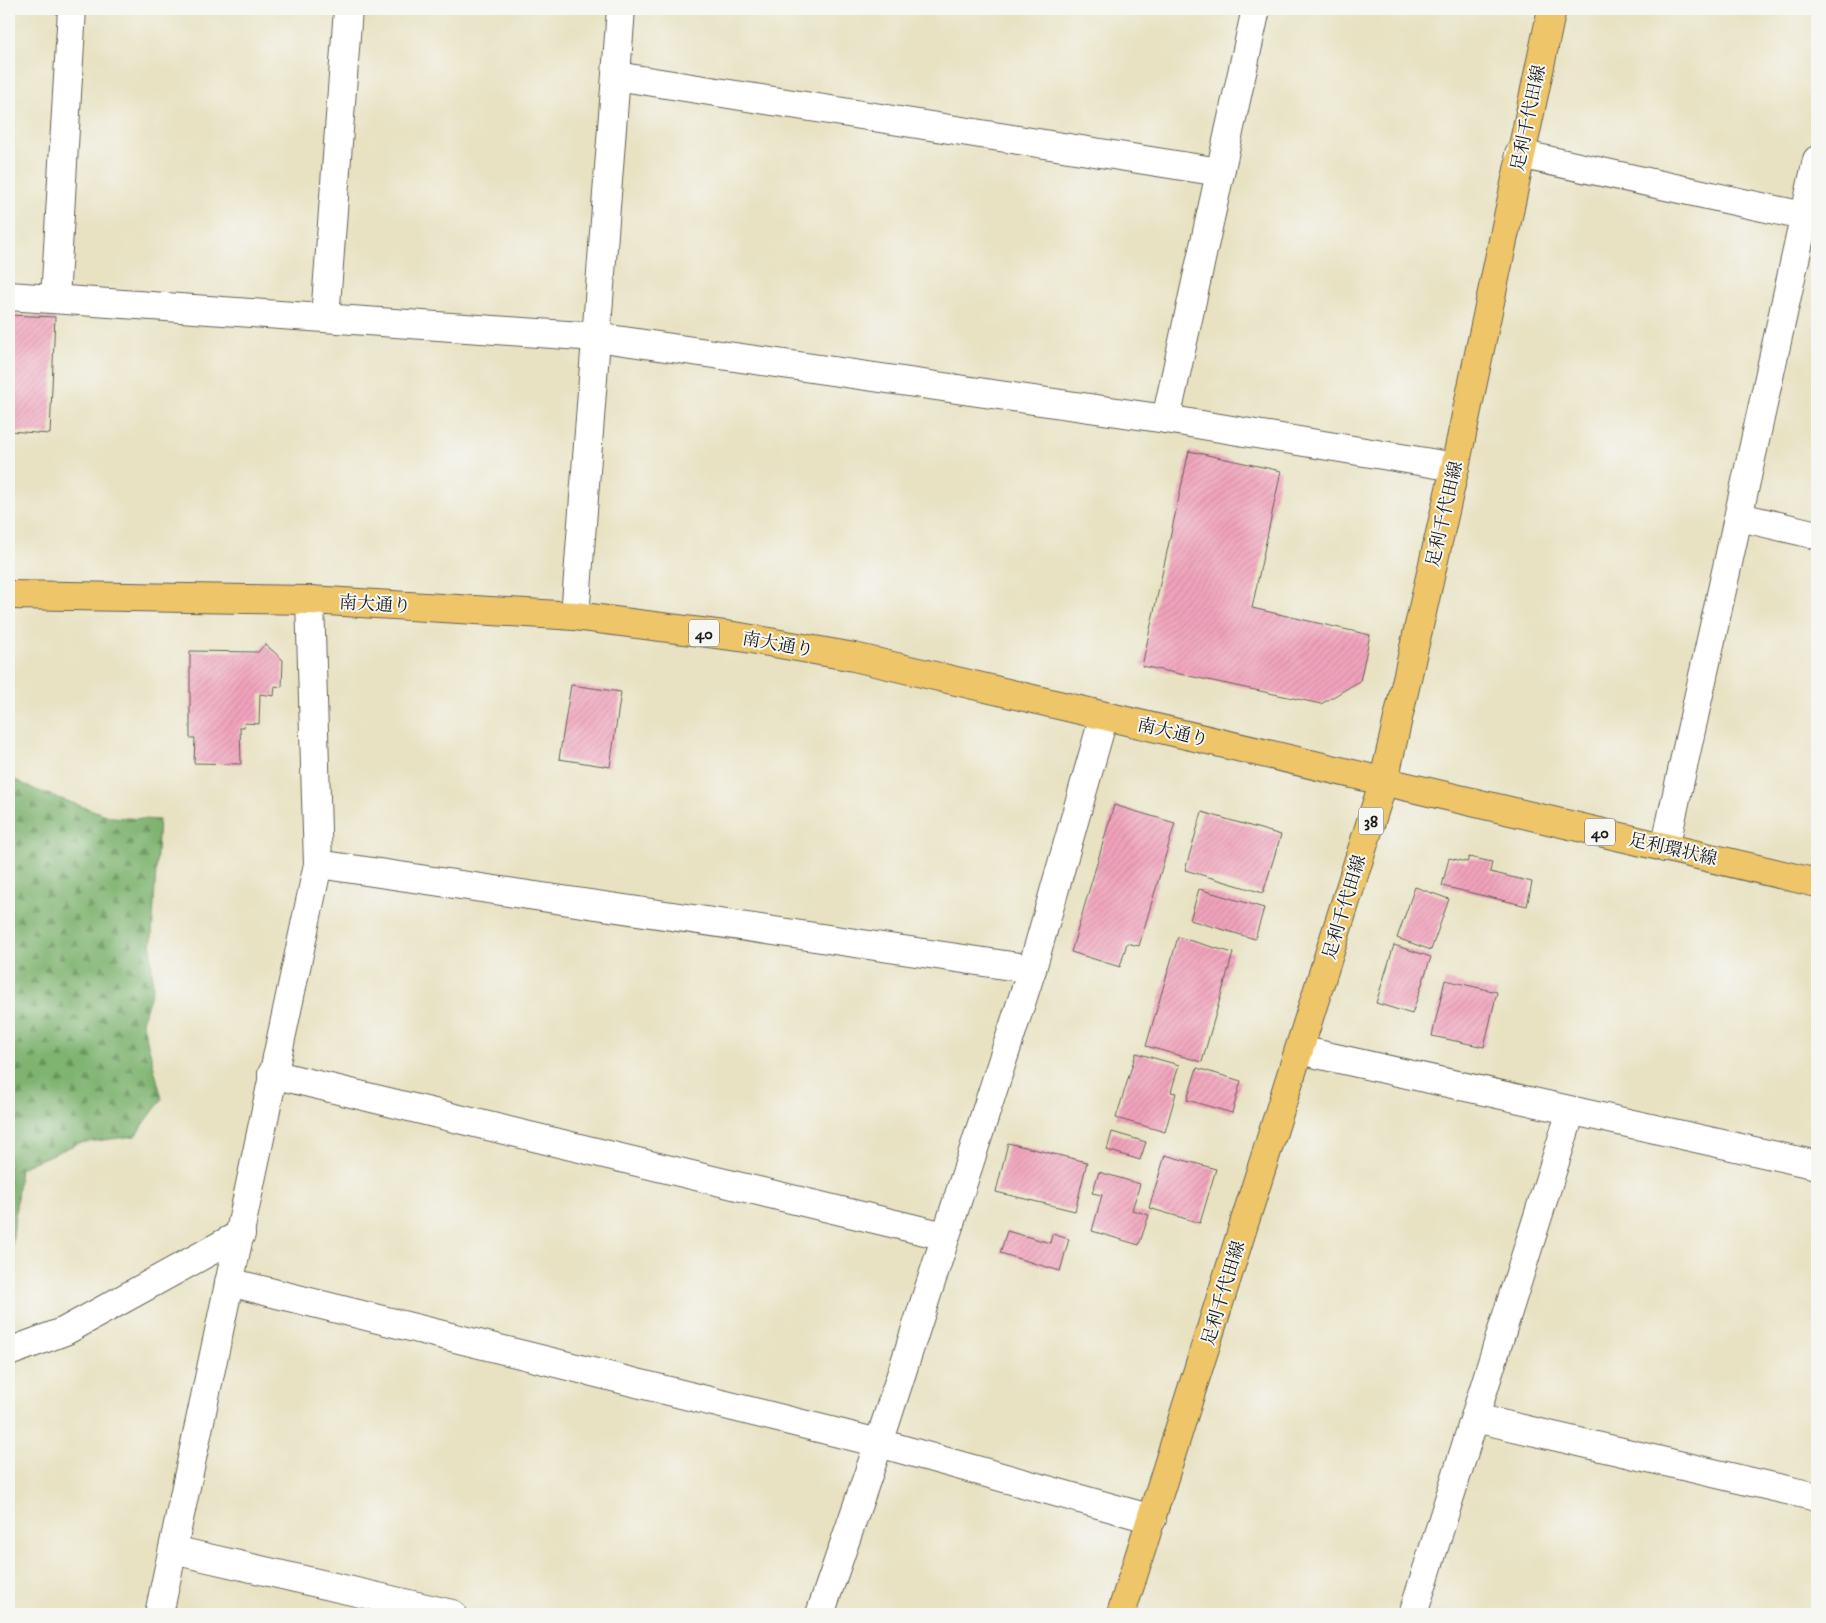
<svg xmlns="http://www.w3.org/2000/svg" width="1826" height="1623" font-family="'IM FELL DW Pica','Noto Serif JP',serif">
<style>
.forest{fill:url(#forest-firs);stroke:#4d6846}
.building{fill:url(#building-hatch)}
.lines{fill:none;stroke-linecap:round;stroke-linejoin:round}
.street-casing{stroke:#636156;stroke-width:30}
.primary-casing{stroke:#636156;stroke-width:30}
.street{stroke:#fff;stroke-width:28}
.primary{stroke:#eec569;stroke-width:28}
.labels{text-anchor:middle;stroke-width:4;stroke-linejoin:round;paint-order:stroke}
.shield{fill:#f6f6f2;stroke:#5d5d5c;stroke-width:1}
.shield-label{font-size:16px;font-weight:bold;fill:#1c1c1c}
.street-label{font-size:18px;fill:#1c1c1c;stroke:#f6f6f2}
</style>
<defs>
<pattern id="forest-firs" width="22" height="20" patternUnits="userSpaceOnUse" patternTransform="scale(1.25)"><rect width="22" height="20" fill="#7eb36f"/><path d="M5 1l3.5 6h-7zM16 11l3.5 6h-7z" fill="#66915a"/></pattern>
<pattern id="building-hatch" width="6" height="6" patternUnits="userSpaceOnUse" patternTransform="scale(1.25)"><rect width="6" height="6" fill="#f1a3bc"/><path d="M-1 1l2-2M0 6l6-6M5 7l2-2" fill="none" stroke="#ce8ca1"/></pattern>
</defs>
<rect width="100%" height="100%" fill="#f6f6f2"/>
<filter id="ink" filterUnits="userSpaceOnUse"><feTurbulence type="fractalNoise" baseFrequency=".02" numOctaves="2"/><feDisplacementMap in="SourceGraphic" scale="10" xChannelSelector="R" yChannelSelector="G"/><feConvolveMatrix kernelMatrix="1 2 1 2 8 2 1 2 1" color-interpolation-filters="sRGB"/></filter>
<filter id="wash" filterUnits="userSpaceOnUse"><feTurbulence type="fractalNoise" baseFrequency=".0096" numOctaves="4" result="noise"/><feDisplacementMap in="SourceGraphic" scale="20" xChannelSelector="R" yChannelSelector="G"/><feGaussianBlur stdDeviation="1.12" result="paint"/><feColorMatrix in="noise" values="0 0 0 0 0 0 0 0 0 0 0 0 0 0 0 0 0 1.4 0 .05"/><feComposite in="paint" operator="in"/></filter>
<g filter="url(#wash)">
<rect width="100%" height="100%" fill="#e8e2c2"/>
<!-- forest -->
<path class="forest" d="M9,777L36,790L112,817L159,820L151,953L153,988L142,1021L162,1099L135,1136L79,1143L20,1168L9,1276Z"/>
<g id="blocks">
<!-- building -->
<g class="building">
<path d="M9,315L55,317L50,434L9,431Z"/>
<path d="M1189,451L1281,471L1252,608L1370,635L1360,681L1321,704L1142,666Z"/>
<path d="M265,644L283,660L282,687L275,686L274,696L260,694L259,724L245,723L244,727H240L241,764L194,763L195,738H190V651L258,652Z"/>
<path d="M571,685L621,692L610,767L559,759Z"/>
<path d="M1114,805L1175,823L1139,946L1127,943L1120,967L1071,952Z"/>
<path d="M1202,812L1281,835L1263,893L1185,870Z"/>
<path d="M1469,857L1492,862L1490,872L1532,882L1527,906L1442,886L1449,858L1467,862Z"/>
<path d="M1415,887L1449,899L1431,950L1397,938Z"/>
<path d="M1199,889L1264,908L1255,939L1190,920Z"/>
<path d="M1178,937L1233,953L1202,1062L1146,1046Z"/>
<path d="M1394,945L1431,957L1412,1014L1376,1003Z"/>
<path d="M1445,980L1497,992L1484,1047L1432,1036Z"/>
<path d="M1136,1053L1179,1065L1171,1092L1176,1093L1165,1132L1116,1118Z"/>
<path d="M1197,1068L1241,1081L1232,1113L1187,1100Z"/>
<path d="M1112,1132L1146,1142L1140,1160L1107,1150Z"/>
<path d="M1008,1143L1087,1162L1075,1211L996,1192Z"/>
<path d="M1165,1155L1216,1169L1200,1223L1149,1208Z"/>
<path d="M1099,1172L1140,1184L1132,1210L1149,1215L1139,1245L1092,1231L1102,1195L1092,1193Z"/>
<path d="M1007,1231L1050,1243L1052,1234L1069,1239L1060,1271L1000,1253Z"/>
</g>
</g>
</g>
<g filter="url(#ink)">
<use href="#blocks" fill-opacity="0" stroke="#636156" stroke-width="1"/>
<g class="lines">
<defs>
<g id="street">
<path d="M616,76L1220,172"/>
<path d="M1519,154L1817,219"/>
<path d="M9,296L596,337L1166,419L1455,467"/>
<path d="M55,299L72,9"/>
<path d="M325,318L348,9"/>
<path d="M1166,419L1256,9"/>
<path d="M1740,517L1817,535"/>
<path d="M575,616L621,9"/>
<path d="M1665,848L1817,160"/>
<path d="M318,864L1032,969"/>
<path d="M1299,1050L1817,1165"/>
<path d="M272,1074L945,1236"/>
<path d="M229,1282L879,1443L1152,1519"/>
<path d="M9,1352L65,1331L241,1234"/>
<path d="M1475,1418L1817,1497"/>
<path d="M173,1550L452,1614"/>
<path d="M159,1614L318,864L310,600"/>
<path d="M820,1614L879,1443L1032,969L1104,716"/>
<path d="M1413,1614L1571,1111"/>
</g>
<g id="primary">
<path d="M9,595L310,600L575,616L740,637L854,657L1817,883"/>
<path d="M1121,1614L1384,780L1455,467L1552,9"/>
</g>
</defs>
<!-- street casing -->
<use href="#street" class="street-casing"/>
<!-- primary casing -->
<use href="#primary" class="primary-casing"/>
<!-- street -->
<use href="#street" class="street"/>
<!-- primary -->
<use href="#primary" class="primary"/>
</g>
</g>
<g class="labels">
<!-- shield labels -->
<g class="shield">
<rect x="689" y="619.5" width="30" height="27" rx="4"/>
<rect x="1358.5" y="807.5" width="25" height="27" rx="4"/>
<rect x="1585" y="818.5" width="30" height="27" rx="4"/>
</g>
<g class="shield-label">
<text x="704" y="639">40</text>
<text x="1371" y="827">38</text>
<text x="1600" y="838">40</text>
</g>
<!-- street labels -->
<g class="street-label">
<text transform="translate(1528 118) rotate(-78)" y="6">足利千代田線</text>
<text transform="translate(1444 514) rotate(-77)" y="6">足利千代田線</text>
<text transform="translate(375 604) rotate(3)" y="6">南大通り</text>
<text transform="translate(778 644) rotate(10)" y="6">南大通り</text>
<text transform="translate(1173 732) rotate(13)" y="6">南大通り</text>
<text transform="translate(1673 849) rotate(13)" y="6">足利環状線</text>
<text transform="translate(1344 907) rotate(-73)" y="6">足利千代田線</text>
<text transform="translate(1223 1293) rotate(-73)" y="6">足利千代田線</text>
</g>
</g>
<!-- margin -->
<rect width="1826" height="1623" fill="none" stroke="#f6f6f2" stroke-width="30"/>
</svg>
